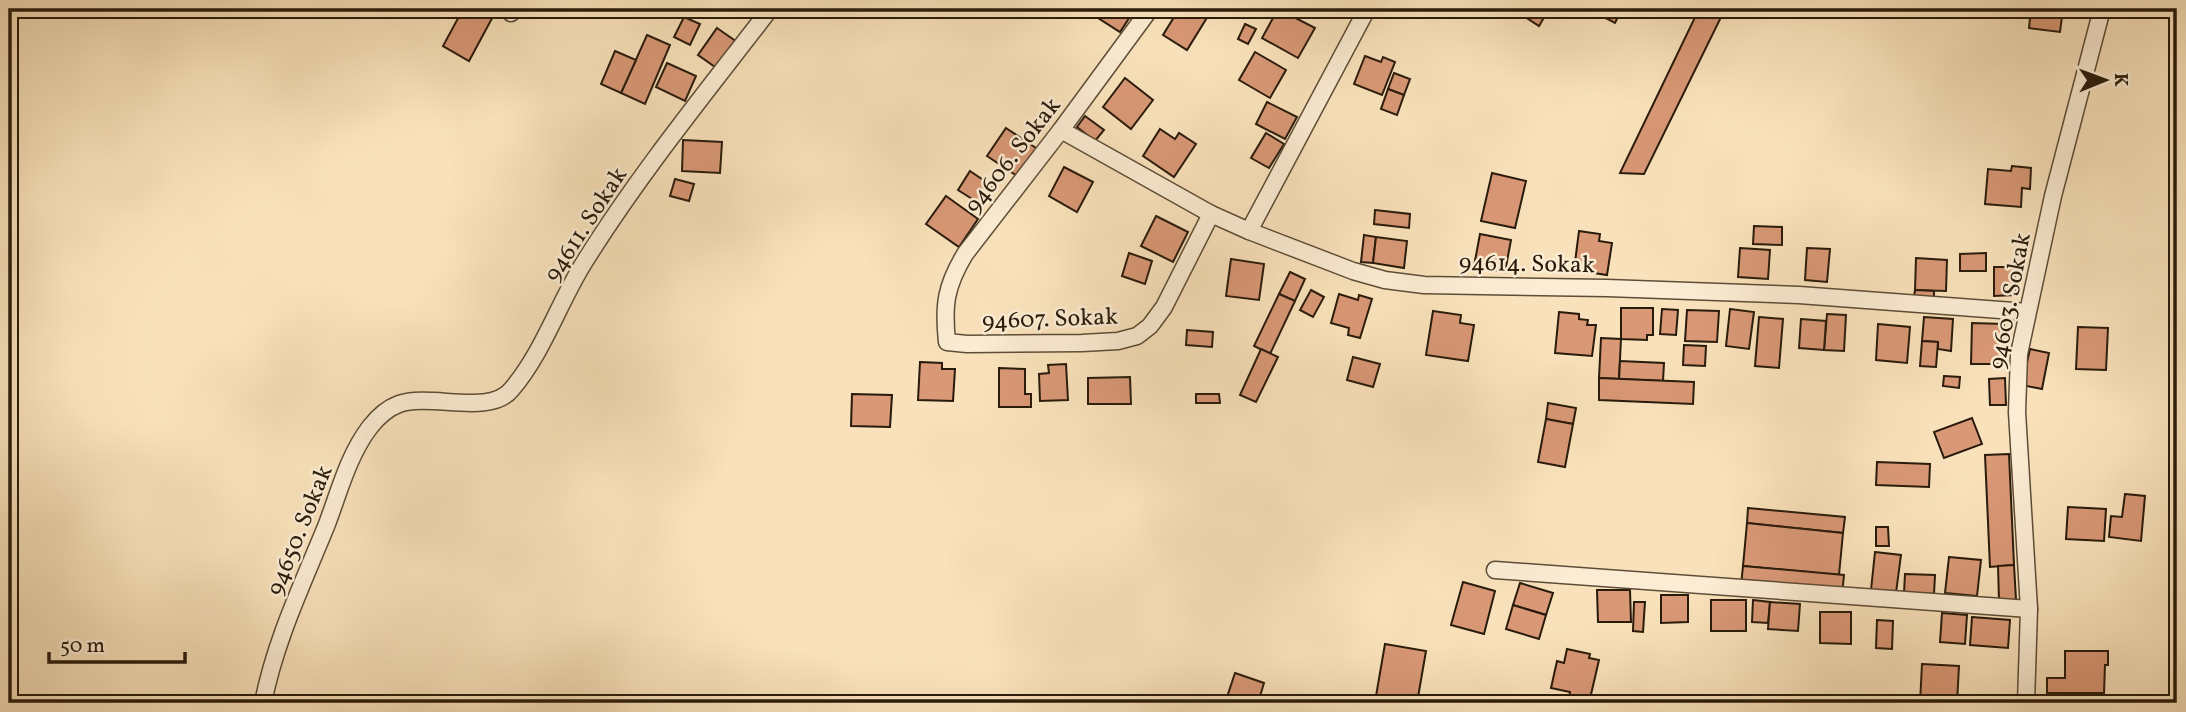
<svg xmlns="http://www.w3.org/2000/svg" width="2186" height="712" font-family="Vollkorn,serif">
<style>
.building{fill:#d99876;stroke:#291b0b;stroke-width:2}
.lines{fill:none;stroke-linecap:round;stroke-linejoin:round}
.street-casing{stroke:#5d4d37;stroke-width:19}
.street{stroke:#fbecd3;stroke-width:16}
.labels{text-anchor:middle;stroke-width:5;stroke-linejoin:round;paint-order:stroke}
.street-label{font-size:24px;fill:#291b0b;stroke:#fbecd3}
</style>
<rect width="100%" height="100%" fill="#f9e2bb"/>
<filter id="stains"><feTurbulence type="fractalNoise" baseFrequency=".00286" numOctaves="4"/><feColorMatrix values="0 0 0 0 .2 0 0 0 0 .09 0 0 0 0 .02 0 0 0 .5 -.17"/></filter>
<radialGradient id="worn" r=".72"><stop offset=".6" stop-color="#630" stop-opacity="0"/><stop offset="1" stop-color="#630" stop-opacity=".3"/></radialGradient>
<!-- building -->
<g class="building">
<path d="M463,9H497L469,61L443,46Z"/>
<path d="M1084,9H1135L1120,32Z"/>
<path d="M1179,9H1197L1208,16L1187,50L1163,35Z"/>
<path d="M1278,9L1315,28L1298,58L1262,38Z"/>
<path d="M1521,9H1549L1539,26L1519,13Z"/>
<path d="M1593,9H1622L1615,23L1592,11Z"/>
<path d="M1699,9H1725L1644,174L1620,173Z"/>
<path d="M2031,9H2063L2060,32L2029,28Z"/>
<path d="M684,17L700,24L690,45L674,37Z"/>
<path d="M1245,24L1256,29L1248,44L1238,39Z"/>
<path d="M717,28L737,42L718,69L698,55Z"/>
<path d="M647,35L670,45L645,104L621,93Z"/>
<path d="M615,51L636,60L621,93L601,84Z"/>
<path d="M1255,52L1286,70L1270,98L1239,80Z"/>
<path d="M1365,56L1381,62L1383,57L1395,62L1382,95L1354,84Z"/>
<path d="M667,63L696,76L685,101L656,87Z"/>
<path d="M1394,73L1410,79L1404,95L1388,89Z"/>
<path d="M1125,78L1153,100L1131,129L1103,107Z"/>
<path d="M1388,89L1404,95L1397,115L1381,109Z"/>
<path d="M1267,102L1297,117L1285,139L1256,124Z"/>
<path d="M1085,116L1104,130L1095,141L1077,127Z"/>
<path d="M1006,128L1039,150L1020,178L987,156Z"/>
<path d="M1160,129L1175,139L1179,133L1196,144L1174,177L1143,156Z"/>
<path d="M1266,133L1284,144L1269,168L1251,158Z"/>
<path d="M683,140L722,142L720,173L682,171Z"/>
<path d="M2012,166L2031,168L2030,189L2022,188L2021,207L1985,204L1988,169L2011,171Z"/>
<path d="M1064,167L1093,182L1077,212L1049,196Z"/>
<path d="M970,171L995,188L983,206L958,190Z"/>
<path d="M1492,173L1526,181L1515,228L1481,221Z"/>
<path d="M675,179L694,184L689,201L670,196Z"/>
<path d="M946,196L978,219L959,247L926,224Z"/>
<path d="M1375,210L1410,214L1409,228L1374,224Z"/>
<path d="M1156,216L1188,232L1173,262L1141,246Z"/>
<path d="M1754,226L1782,227V245L1753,244Z"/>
<path d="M1579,231L1600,234L1599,241L1612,243L1607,275L1574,270Z"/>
<path d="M1480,234L1511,240L1505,272L1474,266Z"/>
<path d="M1364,235L1376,237L1373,263L1361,262Z"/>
<path d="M1376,237L1407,241L1404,268L1373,263Z"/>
<path d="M1740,248L1770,250L1768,279L1738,277Z"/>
<path d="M1807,248L1830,249L1827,282L1805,280Z"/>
<path d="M1129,253L1152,261L1145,284L1122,276Z"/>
<path d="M1986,253V271H1960V254Z"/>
<path d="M1916,258L1947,260L1946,291L1915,290Z"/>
<path d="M1231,259L1264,264L1259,300L1226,296Z"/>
<path d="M1994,267H2015V295L1994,296Z"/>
<path d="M1290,272L1305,279L1295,301L1279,294Z"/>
<path d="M1311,290L1324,297L1313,317L1300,310Z"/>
<path d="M1915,290L1934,291V298L1914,297Z"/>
<path d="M1279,294L1295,301L1270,354L1254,346Z"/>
<path d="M1339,294L1358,300L1359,295L1372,299L1360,338L1348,335L1349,328L1331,323Z"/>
<path d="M1621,308H1653V335H1647V340L1621,339Z"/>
<path d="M1662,309L1678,310L1676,335L1660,334Z"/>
<path d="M1730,309L1754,312L1749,349L1726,346Z"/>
<path d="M1687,310L1719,311L1717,342L1685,341Z"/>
<path d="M1433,311L1461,315L1460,323L1474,325L1468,361L1426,355Z"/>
<path d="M1559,312L1579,314V319L1588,320L1587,325H1596L1592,356L1555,353Z"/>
<path d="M1827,314L1846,315L1844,351L1824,350Z"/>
<path d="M1759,317L1783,319L1779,368L1755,366Z"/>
<path d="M1924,317L1953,319L1951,351L1938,349V342L1922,341Z"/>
<path d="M1801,319L1826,321L1824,350L1799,348Z"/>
<path d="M1972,323L2004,324L2003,364H1971Z"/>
<path d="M1878,324L1910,327L1907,363L1876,360Z"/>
<path d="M2078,327L2108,328L2106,370L2076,369Z"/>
<path d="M1187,330L1213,332L1212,347L1186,345Z"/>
<path d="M1601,338L1621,339L1619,379L1599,378Z"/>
<path d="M1922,341L1938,342L1936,367L1920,366Z"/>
<path d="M1684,345L1706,346L1705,366L1683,365Z"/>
<path d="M1261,349L1278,357L1256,402L1240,395Z"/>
<path d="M2030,349L2049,353L2042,389L2022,385Z"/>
<path d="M1353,357L1380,364L1373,387L1347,380Z"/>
<path d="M1620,361L1664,363L1663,381L1619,379Z"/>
<path d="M920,362L942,363V369H955L953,401L918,400Z"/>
<path d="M1066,364L1068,400L1040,401L1039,374L1049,373L1048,365Z"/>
<path d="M999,368L1025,369V394H1031V407H999Z"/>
<path d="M1944,376L1960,377L1959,388L1943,386Z"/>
<path d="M1130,377L1131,404H1088V378Z"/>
<path d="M1599,378L1694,382L1693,404L1599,400Z"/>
<path d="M2005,378L2006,405H1990L1989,379Z"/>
<path d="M852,394L892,395L890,427L851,426Z"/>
<path d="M1196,394H1219L1220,403H1196Z"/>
<path d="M1548,403L1576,408L1573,424L1546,419Z"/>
<path d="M1972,418L1982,444L1944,458L1934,432Z"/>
<path d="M1546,419L1573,424L1565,467L1538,462Z"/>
<path d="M2009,454L2014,565L1990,567L1985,455Z"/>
<path d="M1877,462L1930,464L1929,487L1876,485Z"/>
<path d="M2125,494L2145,496L2141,541L2109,537L2111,516L2122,517Z"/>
<path d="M2068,507L2106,509L2104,541L2066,539Z"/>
<path d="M1748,508L1845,517L1843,533L1747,523Z"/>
<path d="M1747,523L1843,533L1839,575L1743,566Z"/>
<path d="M1876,527H1888L1889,546H1876Z"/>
<path d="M1875,552L1901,555L1896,593L1871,590Z"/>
<path d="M1949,557L1981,560L1977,596L1945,593Z"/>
<path d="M2014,565L2016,600H1999L1998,566Z"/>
<path d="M1743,566L1844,575L1842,595L1741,585Z"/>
<path d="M1905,574L1935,575L1934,594L1904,593Z"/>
<path d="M1463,582L1495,591L1484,634L1451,625Z"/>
<path d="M1520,583L1553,593L1546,615L1513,605Z"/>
<path d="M1597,590H1630L1631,622H1598Z"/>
<path d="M1661,595H1688V622L1661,623Z"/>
<rect x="1711" y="600" width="35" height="31"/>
<path d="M1753,600L1770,602L1768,623L1752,622Z"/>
<path d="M1634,602H1645L1643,632L1633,631Z"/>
<path d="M1770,602L1800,604L1798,631L1768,629Z"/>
<path d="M1513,605L1546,615L1539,639L1506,629Z"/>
<path d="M1820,612H1851V644L1820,643Z"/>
<path d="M1942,613L1967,615L1965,644L1940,642Z"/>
<path d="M1972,617L2010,620L2008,648L1970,645Z"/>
<path d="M1877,620L1893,621L1892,649L1876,648Z"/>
<path d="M1385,644L1426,651L1417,703L1376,696Z"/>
<path d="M1567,649L1590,654L1589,658L1599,660L1589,703L1569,699L1570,692L1551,688L1557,661L1564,663Z"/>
<path d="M2065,651H2108V665H2105L2104,693H2047V678H2065Z"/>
<path d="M1922,664L1959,666L1957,703H1920Z"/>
<path d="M1235,673L1264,683L1258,703H1225Z"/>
<path d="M2094,699L2131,700V703H2094Z"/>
</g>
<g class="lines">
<defs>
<g id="street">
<path d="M1150,9L1061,130L965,254C946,286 943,304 947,342L967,344L1082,343L1118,341L1137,336L1150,326L1164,307L1211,214"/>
<path d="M511,13L512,9"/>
<path d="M1061,130L1211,214L1249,231L1353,271L1385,280L1424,285L1607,288L1799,295L2027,312"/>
<path d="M1249,231L1367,9"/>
<path d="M1495,570L2029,609"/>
<path d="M263,703C275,641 303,583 327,524C339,492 349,454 370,427C377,418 388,408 399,404C430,393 490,416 511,390C543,353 559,302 585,261C640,173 707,91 770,9"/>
<path d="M2026,703L2029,609L2017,412L2019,354L2053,196L2102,9"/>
</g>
</defs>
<!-- street casing -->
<use href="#street" class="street-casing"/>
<!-- street -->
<use href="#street" class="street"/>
</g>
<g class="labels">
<!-- street labels -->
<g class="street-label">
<text transform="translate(1012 155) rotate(-52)" y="8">94606. Sokak</text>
<text transform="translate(585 224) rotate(-57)" y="8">94611. Sokak</text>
<text transform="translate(1527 263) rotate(1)" y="8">94614. Sokak</text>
<text transform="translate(2009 301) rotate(-79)" y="8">94603. Sokak</text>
<text transform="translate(1050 318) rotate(-2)" y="8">94607. Sokak</text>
<text transform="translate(299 530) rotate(-68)" y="8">94650. Sokak</text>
</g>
</g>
<!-- margin -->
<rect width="2186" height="712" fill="none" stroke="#f9e2bb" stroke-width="35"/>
<rect x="10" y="10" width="2165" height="691" fill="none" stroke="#291b0b" stroke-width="3.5"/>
<rect x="18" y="18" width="2151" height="677" fill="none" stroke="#291b0b" stroke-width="2"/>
<!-- north arrow -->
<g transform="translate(2105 80) rotate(89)" stroke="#fbecd3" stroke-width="5" paint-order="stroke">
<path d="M0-5L12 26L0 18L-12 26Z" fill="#291b0b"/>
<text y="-10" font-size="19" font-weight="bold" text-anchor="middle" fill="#291b0b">K</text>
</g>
<!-- scale -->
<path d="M49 652v10h136v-10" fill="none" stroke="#291b0b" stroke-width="3.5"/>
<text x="60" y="652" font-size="21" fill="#291b0b" stroke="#fbecd3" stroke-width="5" paint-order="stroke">50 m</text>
<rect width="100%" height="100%" filter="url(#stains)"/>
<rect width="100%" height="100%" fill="url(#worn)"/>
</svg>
